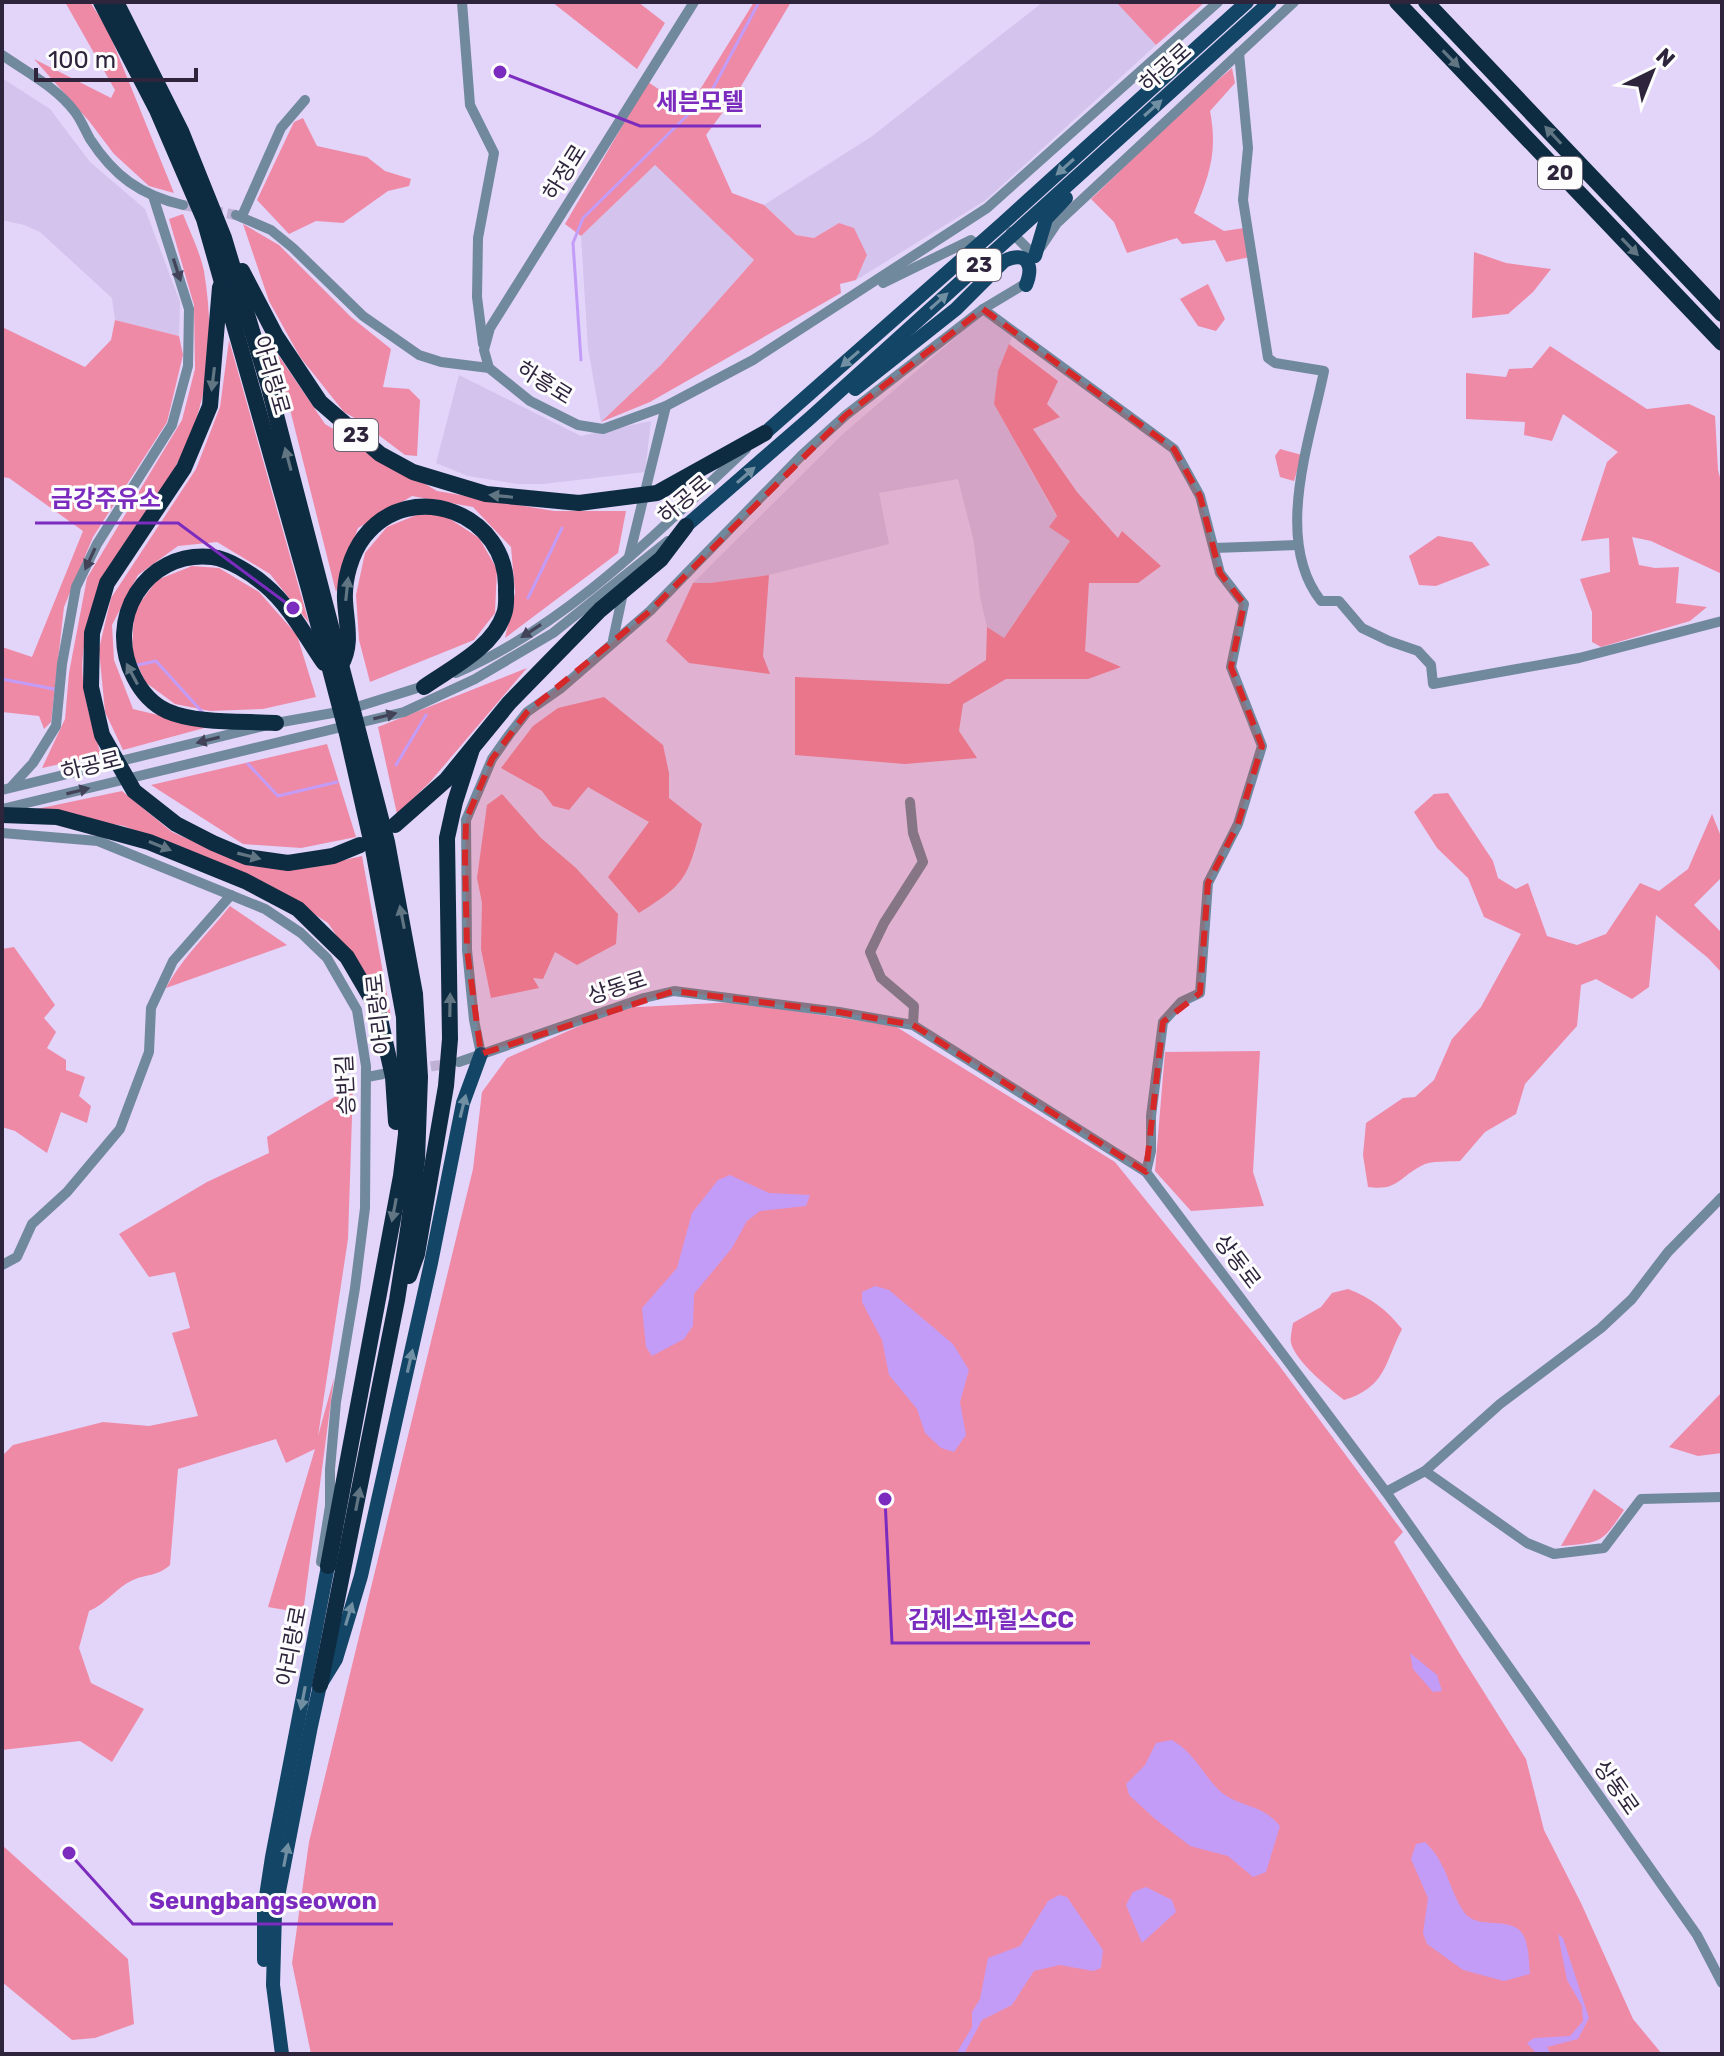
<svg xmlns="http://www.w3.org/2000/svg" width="1724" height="2056" font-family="Rubik,'Noto Sans KR',sans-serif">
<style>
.built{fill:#d3c3ed}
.green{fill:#ef8aa6}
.water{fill:#c39cf8}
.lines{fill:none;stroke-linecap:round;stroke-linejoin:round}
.stream{stroke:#c39cf8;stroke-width:3}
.minor-tunnel{stroke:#bfb1d4;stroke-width:10;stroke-dasharray:10 5;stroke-linecap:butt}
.minor{stroke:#71899d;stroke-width:10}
.major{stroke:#134566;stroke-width:14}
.highway{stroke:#0d2c42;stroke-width:16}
.oneway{fill:#617583}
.oneway2{fill:#718fa2}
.oneway3{fill:#424259}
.marked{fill:#d62828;fill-opacity:0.2;stroke:#d62828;stroke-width:6;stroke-dasharray:16 10;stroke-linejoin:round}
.labels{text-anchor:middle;stroke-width:6;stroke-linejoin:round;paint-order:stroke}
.shield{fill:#fdfdfd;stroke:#6c6576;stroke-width:2}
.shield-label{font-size:20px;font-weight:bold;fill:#2e243c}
.street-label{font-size:22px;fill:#2e243c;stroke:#fdfdfd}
.leader{fill:none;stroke:#7b2cbf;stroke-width:3}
.callout-dot{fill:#7b2cbf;stroke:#fdfdfd;stroke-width:3}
.callout-label{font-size:24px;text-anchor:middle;font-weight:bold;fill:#7b2cbf;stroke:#fdfdfd;stroke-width:6;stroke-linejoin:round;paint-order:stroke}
</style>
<rect width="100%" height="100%" fill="#e3d4fa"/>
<!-- built -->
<g class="built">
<path d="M1043,2H1116L1156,45L986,200L856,280L867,255L839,223L814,238L796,235L764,205L871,137Z"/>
<path d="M2,78L50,109L90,162L145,209L180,302L179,336L115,320L112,298L40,232L24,225L2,220Z"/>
<path d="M655,165L754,260L661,365L601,422L588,348L581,236Z"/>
<path d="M983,314L1013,335L998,371L994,404L1070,541L1003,639L987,627L980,597L974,542L958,479L879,493L889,544L769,575L710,583H693L844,433Z"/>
<path d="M459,375L581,436L651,421L645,472L543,484H517L468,476L436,463Z"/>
</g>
<!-- green -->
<g class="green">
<path d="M65,2H90L107,28L174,193L149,186L114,154L89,121L34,59L111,98L115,90Z"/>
<path d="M552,2H638L665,23L637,69Z"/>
<path d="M754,2H791L737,93L706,135L732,193L764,205L796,235L814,238L839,223L854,228L867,255L856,280L840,284L841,293L650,402L601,422L661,365L754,260L655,165L581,236L565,224L648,82L688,109Z"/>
<path d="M1116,2H1205L1156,45Z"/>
<path d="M1232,68L1235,83L1210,111C1218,153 1209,175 1194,213L1224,231L1244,228L1250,257L1226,262L1215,240L1182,244L1177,238L1127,253L1114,222L1091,199L1186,107Z"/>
<path d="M303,118L317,146L367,157L385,171L411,179L409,186L388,191L343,223L316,221L289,234L257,200L294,122Z"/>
<path d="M183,214C190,232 200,252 204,271C216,344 209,412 170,476C134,536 91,580 83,654C79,688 92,723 101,755L42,768L65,719L69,673L87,578L182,420L195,369L194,305L169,219Z"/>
<path d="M243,224L279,245L351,317L391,349L383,387L409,389L420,400L417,456L405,455L360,421L344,412L300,357L269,301Z"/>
<path d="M1474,252L1506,263L1551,269L1533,292L1508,314L1472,318Z"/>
<path d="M1208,284L1225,319L1216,331L1198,326L1180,299Z"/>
<path d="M115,320L179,336L183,355L167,422L93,537L64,607L51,722L44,729L39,716L2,712V647L32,657L83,531L9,478L2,477V327L85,367L111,340Z"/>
<path d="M229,340L309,623L270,574L217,542L178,546L138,575L112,625L114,660L133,709L208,727L123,750L105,712L99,649L111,598L196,469L220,407Z"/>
<path d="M1009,344L1058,381L1047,404L1060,417L1033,429L1077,492L1118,538L1122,531L1161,566L1138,583H1089L1085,651L1121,667L1088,679H1006L963,704L959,731L977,758L905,764L795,755V677L949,684L986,660L987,627L1004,638L1070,541L1049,527L1057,516L994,404L998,371Z"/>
<path d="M1550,346L1647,409L1689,404L1715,416L1718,470L1722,485V574L1651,541L1632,537L1639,565L1655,568L1679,567L1676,603L1707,607L1690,621L1601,647L1592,642V612L1580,579L1610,572L1609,538L1581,541L1607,462L1618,452L1563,414L1552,441L1524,435L1525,422L1466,419V373L1506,377L1509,369L1532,368Z"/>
<path d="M275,350L325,424L437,491L554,511H626L618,553L505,638L515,593L511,547L473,507L412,496L358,528L336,592Z"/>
<path d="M1280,449L1302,455L1294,481L1280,477L1275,456Z"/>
<path d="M419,514L444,515L479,538L497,569L495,613L474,640L370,682L359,640L356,595L365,553L387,527Z"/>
<path d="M1438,536L1472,542L1490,565L1436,586L1419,585L1409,556Z"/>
<path d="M192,566L219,568L259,592L297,635L316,697L263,709L210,711L175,704L145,682L132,652L134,611L157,580Z"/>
<path d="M769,575L763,656L770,674L689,663L666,641L693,583H710Z"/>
<path d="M527,668L430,782L397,814L378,727Z"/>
<path d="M604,697L663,745L669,773V798L702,824C687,878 687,883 639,913L608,877L649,822L588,787L569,810L553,806L542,791L501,768L533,726L558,708Z"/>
<path d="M327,744L356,837L301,848L243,844L151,785Z"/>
<path d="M122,791L172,832L251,866L309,868L362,856L391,1017L328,923L267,884L124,826L32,810Z"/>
<path d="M1448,793L1493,861L1498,878L1516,889L1528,883L1547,936L1577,945L1606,934L1640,883L1659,891L1688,869L1712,814L1722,839V877L1694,905L1722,933V973L1708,958L1656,915L1649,987L1632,999L1596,979L1581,985L1577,1026L1525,1084L1516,1114L1485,1132L1460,1161C1449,1162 1431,1160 1421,1166C1398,1178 1398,1191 1368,1187L1363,1155L1366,1123L1403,1098L1415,1097L1434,1080L1452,1039L1481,1007L1521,934L1484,917L1468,878L1437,848L1414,812L1434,794Z"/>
<path d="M502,794L541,838L576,868L618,914L616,944L577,965L555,952L543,979L533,978L539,988L491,998L481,949L482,903L477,878L487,805Z"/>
<path d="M230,906L287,945L166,988C185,954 207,935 230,906Z"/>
<path d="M14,947L55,1005L44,1018L56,1032L47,1048L66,1060V1070L85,1077L79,1096L91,1106L87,1123L61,1112L47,1153L15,1131L2,1127V949Z"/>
<path d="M735,1002L895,1026L1115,1162L1278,1364L1403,1532L1394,1542L1458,1651L1526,1759L1544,1830L1581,1903L1633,2019L1662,2054H311L292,1963L309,1842L473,1169L482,1092L507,1058L620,1008Z"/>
<path d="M1260,1051L1253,1172L1264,1206L1191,1211L1155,1171L1165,1052Z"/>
<path d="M353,1086L348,1239L318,1436L334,1378L303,1613L268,1607L315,1449L286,1463L276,1439L178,1469L170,1565C158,1576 147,1574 133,1580C117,1587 106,1604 89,1611L79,1648L91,1683L144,1709L112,1762L80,1741L2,1750V1456L13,1445L103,1422L149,1426L198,1416L172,1333L190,1328L175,1272L149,1277L119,1234L207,1182L269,1153L267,1137Z"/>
<path d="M1348,1289C1370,1297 1387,1310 1402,1329C1384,1364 1386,1387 1344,1400C1329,1388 1296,1362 1291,1343C1290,1338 1292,1329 1293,1323L1321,1307L1332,1293Z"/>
<path d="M1722,1392V1453L1698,1456L1669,1447Z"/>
<path d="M1594,1489L1624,1510C1601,1544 1602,1542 1561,1546Z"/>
<path d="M2,1845L128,1959L134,2024L95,2038L72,2040L2,1982Z"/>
</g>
<!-- water -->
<g class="water">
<path d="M730,1175L769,1193L810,1195L806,1206L760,1211L747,1221L732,1248L694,1294L693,1326L684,1339L652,1356L646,1347L642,1308L677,1268L692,1213L718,1180Z"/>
<path d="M875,1286L889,1290L953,1344L969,1370L960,1402L966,1435L954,1452L941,1448L925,1433L917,1409L889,1375L882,1340L862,1302V1292Z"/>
<path d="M1410,1653L1437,1675L1442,1691L1433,1692L1413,1669Z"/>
<path d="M1172,1740C1198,1755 1206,1782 1225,1795C1245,1808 1263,1805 1280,1826L1266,1872L1253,1877L1228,1856L1190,1846L1154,1818L1129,1795L1126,1784L1145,1765L1156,1743Z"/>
<path d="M1425,1842C1448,1864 1448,1888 1464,1912C1478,1933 1519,1911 1526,1942C1529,1952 1529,1963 1530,1974L1504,1981L1463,1970L1427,1944L1423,1933L1428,1898L1411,1859L1416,1844Z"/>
<path d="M1146,1887L1172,1900L1176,1912L1142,1943L1126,1905L1133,1892Z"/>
<path d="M1059,1895L1067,1897L1103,1950L1101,1968L1093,1971L1060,1965L1034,1971L1012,2005L982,2020L964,2054H956L972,2027V2012L980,1999L988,1958L1020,1946L1048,1901Z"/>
<path d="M1558,1934L1563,1938L1589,2018L1578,2039L1547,2047L1551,2054H1537L1527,2043L1534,2038L1570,2036L1583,2021L1582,2006L1567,1980Z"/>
</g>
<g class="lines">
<!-- stream -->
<g class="stream">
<path d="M581,360L573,243L583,218L711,92L759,2"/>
<path d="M528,598L562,528"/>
<path d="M138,665L156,661L204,714"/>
<path d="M2,679L54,689"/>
<path d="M248,764L278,796L337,782"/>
<path d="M396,765L426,715"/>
</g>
<!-- minor-tunnel -->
<g class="minor-tunnel">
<path d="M183,205L236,215"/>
<path d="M416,1069L452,1063"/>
</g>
<!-- minor -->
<g class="minor">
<path d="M462,2L470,105L494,153L478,238L477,297L483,344"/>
<path d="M1239,53L1248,148L1243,200L1268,358L1275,363L1324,371C1310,441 1273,540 1321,601H1339L1362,628L1389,641L1418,651L1431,665L1433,684L1579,658L1722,621"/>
<path d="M2,55C27,72 56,87 75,112C81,120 85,130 90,139C114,176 140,195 183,205"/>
<path d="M236,215L271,230L293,248L363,316L419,355L441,362L489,368L530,401L578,425L603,429L666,406L753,360L987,208L1218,2"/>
<path d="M242,216L281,128L305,100"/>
<path d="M1011,232L1035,256"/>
<path d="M1041,247L1057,223L1294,2"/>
<path d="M883,283L971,240L977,245"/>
<path d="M983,309L1174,449L1200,496L1220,573L1244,604L1231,667L1262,746L1238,824L1208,883L1200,993L1181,1002L1163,1022L1151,1116V1151L1146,1172"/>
<path d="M489,368L484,350L490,328L694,2"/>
<path d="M1214,548L1297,545"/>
<path d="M629,557L666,406"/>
<path d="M613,640L623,593"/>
<path d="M456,673C568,625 658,531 746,449"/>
<path d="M12,786L33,763L56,726L62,664L76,587L97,544L172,425L188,366L189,309L153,196"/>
<path d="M2,790L276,723L344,711L427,685"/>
<path d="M910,802L913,833L923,862L884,923L870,952L881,978L914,1006L913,1025"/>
<path d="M2,809L404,712L475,679L553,633L668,541"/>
<path d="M2,833L98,841L265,909L301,933L327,958L357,1010L366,1066L365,1208L355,1288L336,1402L330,1469V1506L321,1562L328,1566"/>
<path d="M481,1054L474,1020L467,950L466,820L492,759L509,735L527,712L560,689L650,611L802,455L846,415L983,309L1028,282"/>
<path d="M459,1062L644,998L674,991L839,1012L913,1025L1146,1172L1386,1492L1697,1935L1722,1983"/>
<path d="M367,1077L383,1074"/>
<path d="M2,1265L17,1257L32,1224L67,1192L120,1129L149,1052L151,1008L173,961L231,895"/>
<path d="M1425,1471L1527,1543L1554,1554L1604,1548L1641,1499L1722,1497"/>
<path d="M1386,1492L1425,1471L1500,1404L1601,1328L1632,1299L1668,1252L1722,1197"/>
</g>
<!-- major -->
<g class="major">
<path d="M1035,256L1046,219L1066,198"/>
<path d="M855,389L956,309L1004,261C1027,250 1034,265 1026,285"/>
<path d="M765,433L1002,224L1247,2"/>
<path d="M686,526L809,419L1270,2"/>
<path d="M264,1960V1909L272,1857L328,1566"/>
<path d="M282,2054L273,1985L275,1912L311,1726L320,1685L336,1659L361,1576L431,1263L463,1103L481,1054"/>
</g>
<!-- highway -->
<g class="highway">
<path d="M101,2L157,110L204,219L309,589L347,734L373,849L404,1017L406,1134L401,1176L328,1566"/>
<path d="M116,2L181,131L224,238L268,384L387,842L415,994L420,1077L417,1160L408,1230L397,1300L320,1685"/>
<path d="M1397,2L1722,343"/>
<path d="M1426,2L1722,314"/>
<path d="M242,271L276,336L320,402L380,454L413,472L486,494L579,503L657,493L765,433"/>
<path d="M220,287L210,406L184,468L107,583L92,633L91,687L102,735L134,791L176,824L213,843L246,857L288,863L333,856L360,845"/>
<path d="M341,665C353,645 346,622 345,600C344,579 351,554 364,537C411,476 509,514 506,590C506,597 507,607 504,614C493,648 451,668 424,687"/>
<path d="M276,723C244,721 196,724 167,711C152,704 141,691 134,677C104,620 145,550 212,557C229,559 252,574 265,585C290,606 306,637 324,663"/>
<path d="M2,815L57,817L149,842L245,881L298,909L347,957L378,1010L393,1077L396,1122"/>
<path d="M395,825L446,780L509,703L600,610L661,559L686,526"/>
<path d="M409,1276L417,1254L446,1086L450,1039L447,838L455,802L472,749"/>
</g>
</g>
<!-- one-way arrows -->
<defs><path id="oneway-solid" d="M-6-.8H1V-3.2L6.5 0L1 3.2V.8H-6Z" transform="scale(2)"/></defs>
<g class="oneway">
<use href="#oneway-solid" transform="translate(1451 59) rotate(46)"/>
<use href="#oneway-solid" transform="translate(1553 135) rotate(-133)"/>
<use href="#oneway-solid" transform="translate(1630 247) rotate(46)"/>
<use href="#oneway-solid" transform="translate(213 379) rotate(97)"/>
<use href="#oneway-solid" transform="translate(288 459) rotate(-105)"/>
<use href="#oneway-solid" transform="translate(501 496) rotate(-174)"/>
<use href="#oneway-solid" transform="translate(347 589) rotate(-84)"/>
<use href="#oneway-solid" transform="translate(132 674) rotate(-118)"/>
<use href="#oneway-solid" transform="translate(160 846) rotate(22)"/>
<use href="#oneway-solid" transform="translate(249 856) rotate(14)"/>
<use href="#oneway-solid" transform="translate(402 917) rotate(-101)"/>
<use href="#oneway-solid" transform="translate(450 1005) rotate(-89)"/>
<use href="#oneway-solid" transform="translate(394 1210) rotate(101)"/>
<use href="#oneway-solid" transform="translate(358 1499) rotate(-79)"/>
</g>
<g class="oneway2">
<use href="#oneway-solid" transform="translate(1153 108) rotate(-42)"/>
<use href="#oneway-solid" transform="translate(1065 167) rotate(138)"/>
<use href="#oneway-solid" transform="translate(939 301) rotate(-42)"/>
<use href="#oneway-solid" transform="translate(850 359) rotate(139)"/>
<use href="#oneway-solid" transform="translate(746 475) rotate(-41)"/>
<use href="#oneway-solid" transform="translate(463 1106) rotate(-76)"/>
<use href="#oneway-solid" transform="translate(410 1361) rotate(-77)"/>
<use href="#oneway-solid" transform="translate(349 1614) rotate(-73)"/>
<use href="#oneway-solid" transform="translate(303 1698) rotate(101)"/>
<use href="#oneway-solid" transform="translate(286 1855) rotate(-79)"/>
</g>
<g class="oneway3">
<use href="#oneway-solid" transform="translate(177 270) rotate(72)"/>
<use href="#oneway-solid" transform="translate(90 559) rotate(115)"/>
<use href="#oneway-solid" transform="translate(531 631) rotate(147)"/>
<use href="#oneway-solid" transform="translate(385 716) rotate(-14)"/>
<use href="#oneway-solid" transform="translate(208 740) rotate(166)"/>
<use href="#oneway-solid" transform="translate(78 791) rotate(-14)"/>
</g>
<!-- marked area -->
<path class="marked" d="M983,309L1174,449L1200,496L1220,573L1244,604L1231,667L1262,746L1238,824L1208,883L1200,993L1163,1022L1146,1172L913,1025L839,1012L674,991L481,1054L467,950L465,857L466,820L492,759L527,712L650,611L846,415Z"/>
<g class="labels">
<!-- shield labels -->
<g class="shield">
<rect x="1538" y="157" width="44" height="32" rx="6"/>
<rect x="957" y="249" width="44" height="32" rx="6"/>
<rect x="334" y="419" width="44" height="32" rx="6"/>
</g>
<g class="shield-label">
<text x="1560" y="180">20</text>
<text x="979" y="272">23</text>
<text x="356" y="442">23</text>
</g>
<!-- street labels -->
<g class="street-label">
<text transform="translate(1165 67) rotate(-42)" y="8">하공로</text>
<text transform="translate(564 172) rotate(-58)" y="8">하정로</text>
<text transform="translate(272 375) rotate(74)" y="8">아리랑로</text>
<text transform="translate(545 382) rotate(32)" y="8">하흥로</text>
<text transform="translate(684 499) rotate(-40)" y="8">하공로</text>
<text transform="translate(91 765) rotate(-14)" y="8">하공로</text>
<text transform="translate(617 987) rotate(-18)" y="8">상동로</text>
<text transform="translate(378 1014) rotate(-96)" y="8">아리랑로</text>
<text transform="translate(345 1085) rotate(-93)" y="8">승반길</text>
<text transform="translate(1238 1261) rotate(53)" y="8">상동로</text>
<text transform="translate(291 1646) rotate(-79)" y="8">아리랑로</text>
<text transform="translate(1617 1787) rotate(55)" y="8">상동로</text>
</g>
</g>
<!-- callouts -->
<path class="leader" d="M500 72L640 126H761M293 608L178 523H35M885 1499L892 1643H1090M69 1853L133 1924H393"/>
<g class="callout-dot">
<circle cx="500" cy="72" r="8"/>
<circle cx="293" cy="608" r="8"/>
<circle cx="885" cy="1499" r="8"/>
<circle cx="69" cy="1853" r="8"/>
</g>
<g class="callout-label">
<text x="700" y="110">세븐모텔</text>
<text x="106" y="507">금강주유소</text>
<text x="991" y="1628">김제스파힐스CC</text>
<text x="263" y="1909">Seungbangseowon</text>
</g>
<!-- border -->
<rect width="1724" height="2056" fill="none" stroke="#2e243c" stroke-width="8"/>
<!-- north arrow -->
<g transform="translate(1652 72) rotate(43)" stroke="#fdfdfd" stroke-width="6" paint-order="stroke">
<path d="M0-6L14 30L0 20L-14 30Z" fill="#2e243c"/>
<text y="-12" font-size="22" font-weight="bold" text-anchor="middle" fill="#2e243c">N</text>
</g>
<!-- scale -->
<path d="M36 68v12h160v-12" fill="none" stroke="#2e243c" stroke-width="4"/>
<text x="48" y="68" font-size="24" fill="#2e243c" stroke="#fdfdfd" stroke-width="6" paint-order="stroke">100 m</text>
</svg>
